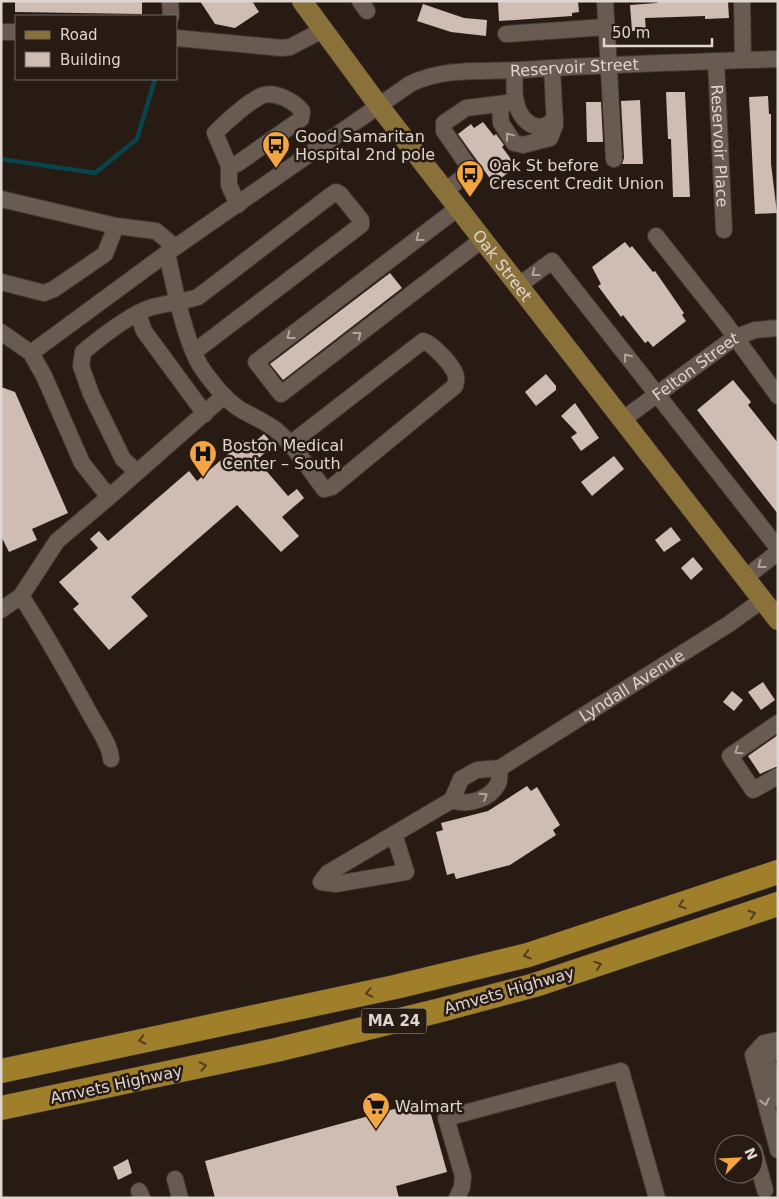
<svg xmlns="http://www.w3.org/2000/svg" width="779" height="1199" font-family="'DejaVu Sans',sans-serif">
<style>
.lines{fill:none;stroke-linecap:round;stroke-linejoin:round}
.stream{stroke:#08444d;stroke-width:4.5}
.building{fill:#cfbdb4}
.minor-casing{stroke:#423834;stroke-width:18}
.major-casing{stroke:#423834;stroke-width:21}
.highway-casing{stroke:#423834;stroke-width:25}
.minor{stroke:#6a5b52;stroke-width:16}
.major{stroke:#8a713a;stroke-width:20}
.highway{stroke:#9f7f2a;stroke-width:24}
.oneway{stroke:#b0a59e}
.oneway2{stroke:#523e1c}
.labels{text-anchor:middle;stroke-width:5;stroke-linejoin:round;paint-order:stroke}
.shield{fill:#281b14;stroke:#a89e98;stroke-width:1}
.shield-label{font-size:15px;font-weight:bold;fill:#dfd6d1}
.street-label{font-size:16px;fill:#dfd6d1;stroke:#281b14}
.poi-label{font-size:16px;fill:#dfd6d1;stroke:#281b14;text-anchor:start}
</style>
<rect width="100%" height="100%" fill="#281b14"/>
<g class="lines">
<!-- stream -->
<path class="stream" d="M1,159L95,173L137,139L155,79"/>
</g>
<!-- building -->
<g class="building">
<path d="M15,1H142V14L15,12Z"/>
<path d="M200,1H252L259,12L235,28L215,24Z"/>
<path d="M498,1H578L579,12L572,13V16L499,21Z"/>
<path d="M657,1H728L729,18L705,19V16L645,18L646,30L632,31L630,5L657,3Z"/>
<path d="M423,4L464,18L487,20L486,36L451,32L417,21Z"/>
<path d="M666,92H685L690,197H673L671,139H668Z"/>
<path d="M768,96L769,114H771V164L777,213L755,214L749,97Z"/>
<path d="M640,100L643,164H622L624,158L621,101Z"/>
<path d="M586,102H601L603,142H587Z"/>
<path d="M483,122L494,136L496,134L504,145L502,147L516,166L494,184L458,134L471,124L474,128Z"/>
<path d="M625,242L630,248L632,246L653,272L655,271L684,313L682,315L686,321L653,347L648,341L645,343L623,315L621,317L598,286L601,284L592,267Z"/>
<path d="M390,273L402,288L283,380L270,364Z"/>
<path d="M546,374L556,386V390L536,406L525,392Z"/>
<path d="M733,380L751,402L748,405L778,443V514L697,410Z"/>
<path d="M1,387L15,392L68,513L32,529L37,540L9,552L1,536Z"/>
<path d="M575,403L599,438L581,451L571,437L577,433L561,416Z"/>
<path d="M264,434L274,445L259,458L265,465L263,467L288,496L297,489L304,498L282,517L299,536L281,552L237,505L131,597L148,616L109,650L73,609L79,604L59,582L98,548L90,539L99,531L108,541L189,471L197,481L244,440L249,447Z"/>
<path d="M614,456L624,469L592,496L581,482Z"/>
<path d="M671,527L681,540L664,552L655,540Z"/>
<path d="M693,557L703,569L691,580L681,568Z"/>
<path d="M763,682L775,700L761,710L748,692Z"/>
<path d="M732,691L743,700L734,711L723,702Z"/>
<path d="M778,735V766L760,774L748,756Z"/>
<path d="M527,786L531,791L537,787L560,825L553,830L556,835L510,865L456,879L454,873L447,875L436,832L443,830L441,823L488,811Z"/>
<path d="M427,1100L447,1172L396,1186L399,1198H215L205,1161Z"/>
<path d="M128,1159L132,1173L118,1180L113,1167Z"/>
</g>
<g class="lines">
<defs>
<g id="minor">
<path d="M170,1L171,16"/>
<path d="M360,1L367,11"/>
<path d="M605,1L614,159"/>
<path d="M742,1L743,60"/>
<path d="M1,32H16"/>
<path d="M506,34L606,27"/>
<path d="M176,38L282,48L290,47L323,30"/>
<path id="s1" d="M716,61L724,230"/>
<path d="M515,70C515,80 513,92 516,102C520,122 540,137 555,118"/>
<path d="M500,105L501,123L514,143L523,145L550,138L555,125L552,68"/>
<path d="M229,166L237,164L301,119L302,111C294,101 274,90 261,96C247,103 226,122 215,133L229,166V185L238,205"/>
<path d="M445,191L467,174L469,167L444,131V123L466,108L515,102"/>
<path d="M1,199L116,226L156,231L175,247"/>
<path d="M458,208L256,362L281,394L483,239"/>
<path d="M656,236L725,323L778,396"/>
<path d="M167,253C174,285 185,344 203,370C214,385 227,402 243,411C254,417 266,422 276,430C295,446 309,469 324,489L332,487L455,386C455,383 457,380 456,377C455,367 432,343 423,341L290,444"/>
<path d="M1,282L44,293L54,289L105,254L116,226"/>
<path d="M518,286L552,261L778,548"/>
<path d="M138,314L144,331L205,414"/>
<path d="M1,332L31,353L44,376L82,463L109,497L57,541L21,596L1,610"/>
<path id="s2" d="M31,353L167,253L410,84C443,67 483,72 519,70C605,64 691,62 778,59"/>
<path id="s3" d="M622,420L734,338L755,330L778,328"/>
<path d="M137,472L123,459L91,394L81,366L83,352C101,337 130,314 152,307C168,303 183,302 198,297L330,196L336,192L340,194L361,220V225L194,352"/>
<path d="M109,497L224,396"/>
<path d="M745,578L778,552"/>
<path d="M21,596C46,634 68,674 90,714C97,727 110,744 111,759"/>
<path d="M778,723L730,756L753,790L778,776"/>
<path d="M452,800C467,806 489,800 498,784C500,780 499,773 500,768"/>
<path id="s4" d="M394,834L406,872L336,884L321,882L328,873L452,800L461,779L477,770L500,768L729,624L762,600"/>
<path d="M778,1040L764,1043L753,1055L778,1150"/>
<path d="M778,1051L765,1054L778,1099"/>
<path d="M754,1150L765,1190"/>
<path d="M175,1179L180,1198"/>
<path d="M139,1191L142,1198"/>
<path d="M457,1198L462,1187L463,1176L446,1118L621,1071L657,1198"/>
</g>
<g id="major">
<path id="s5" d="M302,1L379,106L778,620"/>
</g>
<g id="highway">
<path d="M1,1071L395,987L528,955L778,872"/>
<path d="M1,1108L276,1050L437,1011L535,985L778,904"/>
</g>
</defs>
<!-- minor casing -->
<use href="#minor" class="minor-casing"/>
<!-- major casing -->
<use href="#major" class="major-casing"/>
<!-- highway casing -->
<use href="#highway" class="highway-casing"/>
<!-- minor -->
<use href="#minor" class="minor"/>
<!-- major -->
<use href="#major" class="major"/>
<!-- highway -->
<use href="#highway" class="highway"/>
</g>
<!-- one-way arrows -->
<defs><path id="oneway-chevron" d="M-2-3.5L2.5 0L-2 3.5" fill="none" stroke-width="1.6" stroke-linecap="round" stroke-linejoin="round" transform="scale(1.25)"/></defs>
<g class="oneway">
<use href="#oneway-chevron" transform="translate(509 136) rotate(-127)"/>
<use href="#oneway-chevron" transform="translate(419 238) rotate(143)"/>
<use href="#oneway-chevron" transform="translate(535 273) rotate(143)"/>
<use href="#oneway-chevron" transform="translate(358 335) rotate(-37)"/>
<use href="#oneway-chevron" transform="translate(290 336) rotate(143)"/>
<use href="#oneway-chevron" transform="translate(627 357) rotate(-128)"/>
<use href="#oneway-chevron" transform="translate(761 565) rotate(142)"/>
<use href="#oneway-chevron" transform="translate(738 751) rotate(146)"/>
<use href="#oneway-chevron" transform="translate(484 796) rotate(-33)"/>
<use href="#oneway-chevron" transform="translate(765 1102) rotate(76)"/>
</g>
<g class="oneway2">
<use href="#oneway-chevron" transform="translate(682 905) rotate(162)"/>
<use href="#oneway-chevron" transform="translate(752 914) rotate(-19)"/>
<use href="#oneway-chevron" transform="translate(527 955) rotate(164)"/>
<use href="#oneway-chevron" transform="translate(598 965) rotate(-18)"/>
<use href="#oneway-chevron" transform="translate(369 993) rotate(168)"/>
<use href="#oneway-chevron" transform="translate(142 1040) rotate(168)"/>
<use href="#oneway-chevron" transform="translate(203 1066) rotate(-12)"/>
</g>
<!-- icons -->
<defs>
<symbol id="bus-pin" viewBox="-11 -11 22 30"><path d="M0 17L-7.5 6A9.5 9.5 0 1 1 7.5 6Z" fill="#f2a541" stroke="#281b14"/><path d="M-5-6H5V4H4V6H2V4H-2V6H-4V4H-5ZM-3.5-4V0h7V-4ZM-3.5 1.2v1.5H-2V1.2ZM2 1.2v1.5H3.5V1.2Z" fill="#111"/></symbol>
<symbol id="hospital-pin" viewBox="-11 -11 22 30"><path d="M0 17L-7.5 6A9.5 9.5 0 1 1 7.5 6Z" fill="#f2a541" stroke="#281b14"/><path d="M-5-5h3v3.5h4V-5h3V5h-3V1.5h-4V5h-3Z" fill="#111"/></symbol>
<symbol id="supermarket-pin" viewBox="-11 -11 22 30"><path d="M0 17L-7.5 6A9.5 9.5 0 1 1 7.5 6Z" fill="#f2a541" stroke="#281b14"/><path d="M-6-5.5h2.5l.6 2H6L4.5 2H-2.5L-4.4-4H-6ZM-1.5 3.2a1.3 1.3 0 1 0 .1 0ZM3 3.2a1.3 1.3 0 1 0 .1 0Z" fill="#111"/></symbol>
</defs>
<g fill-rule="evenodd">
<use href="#bus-pin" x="260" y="129" width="32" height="43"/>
<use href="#bus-pin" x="454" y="158" width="32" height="43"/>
<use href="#hospital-pin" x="187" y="438" width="32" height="43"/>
<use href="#supermarket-pin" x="360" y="1090" width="32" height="43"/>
</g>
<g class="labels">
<!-- shield labels -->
<rect class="shield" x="361.5" y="1008.5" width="65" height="25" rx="4"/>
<g class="shield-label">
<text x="394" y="1026">MA 24</text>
</g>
<!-- street labels -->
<g class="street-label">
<text dy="6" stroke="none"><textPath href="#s2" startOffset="631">Reservoir Street</textPath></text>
<text dy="6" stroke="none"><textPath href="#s1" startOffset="85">Reservoir Place</textPath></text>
<text dy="6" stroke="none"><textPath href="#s5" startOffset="332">Oak Street</textPath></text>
<text dy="6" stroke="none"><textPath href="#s3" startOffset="91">Felton Street</textPath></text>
<text dy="6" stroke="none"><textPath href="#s4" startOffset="501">Lyndall Avenue</textPath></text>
<text transform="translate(509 990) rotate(-16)" y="6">Amvets Highway</text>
<text transform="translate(116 1084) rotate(-12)" y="6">Amvets Highway</text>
</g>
<!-- poi labels -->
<g class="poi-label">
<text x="295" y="142">Good Samaritan<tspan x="295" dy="18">Hospital 2nd pole</tspan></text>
<text x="489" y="171">Oak St before<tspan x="489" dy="18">Crescent Credit Union</tspan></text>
<text x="222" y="451">Boston Medical<tspan x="222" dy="18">Center – South</tspan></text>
<text x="395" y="1112">Walmart</text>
</g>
</g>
<!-- border -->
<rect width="779" height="1199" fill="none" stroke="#dfd6d1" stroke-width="5"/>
<!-- legend -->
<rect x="15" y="15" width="162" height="65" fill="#281b14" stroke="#716660"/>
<rect x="25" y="31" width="25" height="8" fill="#8a713a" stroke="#716660"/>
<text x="60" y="40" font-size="15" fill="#dfd6d1">Road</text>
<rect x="25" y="52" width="25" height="15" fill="#cfbdb4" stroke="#716660"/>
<text x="60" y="65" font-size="15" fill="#dfd6d1">Building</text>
<!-- north arrow -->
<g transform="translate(739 1159) rotate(66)"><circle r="24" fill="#281b14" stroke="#716660"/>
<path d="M0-4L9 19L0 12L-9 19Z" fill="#f2a541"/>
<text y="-8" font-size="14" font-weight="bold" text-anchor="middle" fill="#dfd6d1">N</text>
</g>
<!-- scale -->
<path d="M604 38v8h108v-8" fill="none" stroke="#dfd6d1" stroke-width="2.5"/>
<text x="612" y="38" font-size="15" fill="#dfd6d1" stroke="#281b14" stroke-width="4" paint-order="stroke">50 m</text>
</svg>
